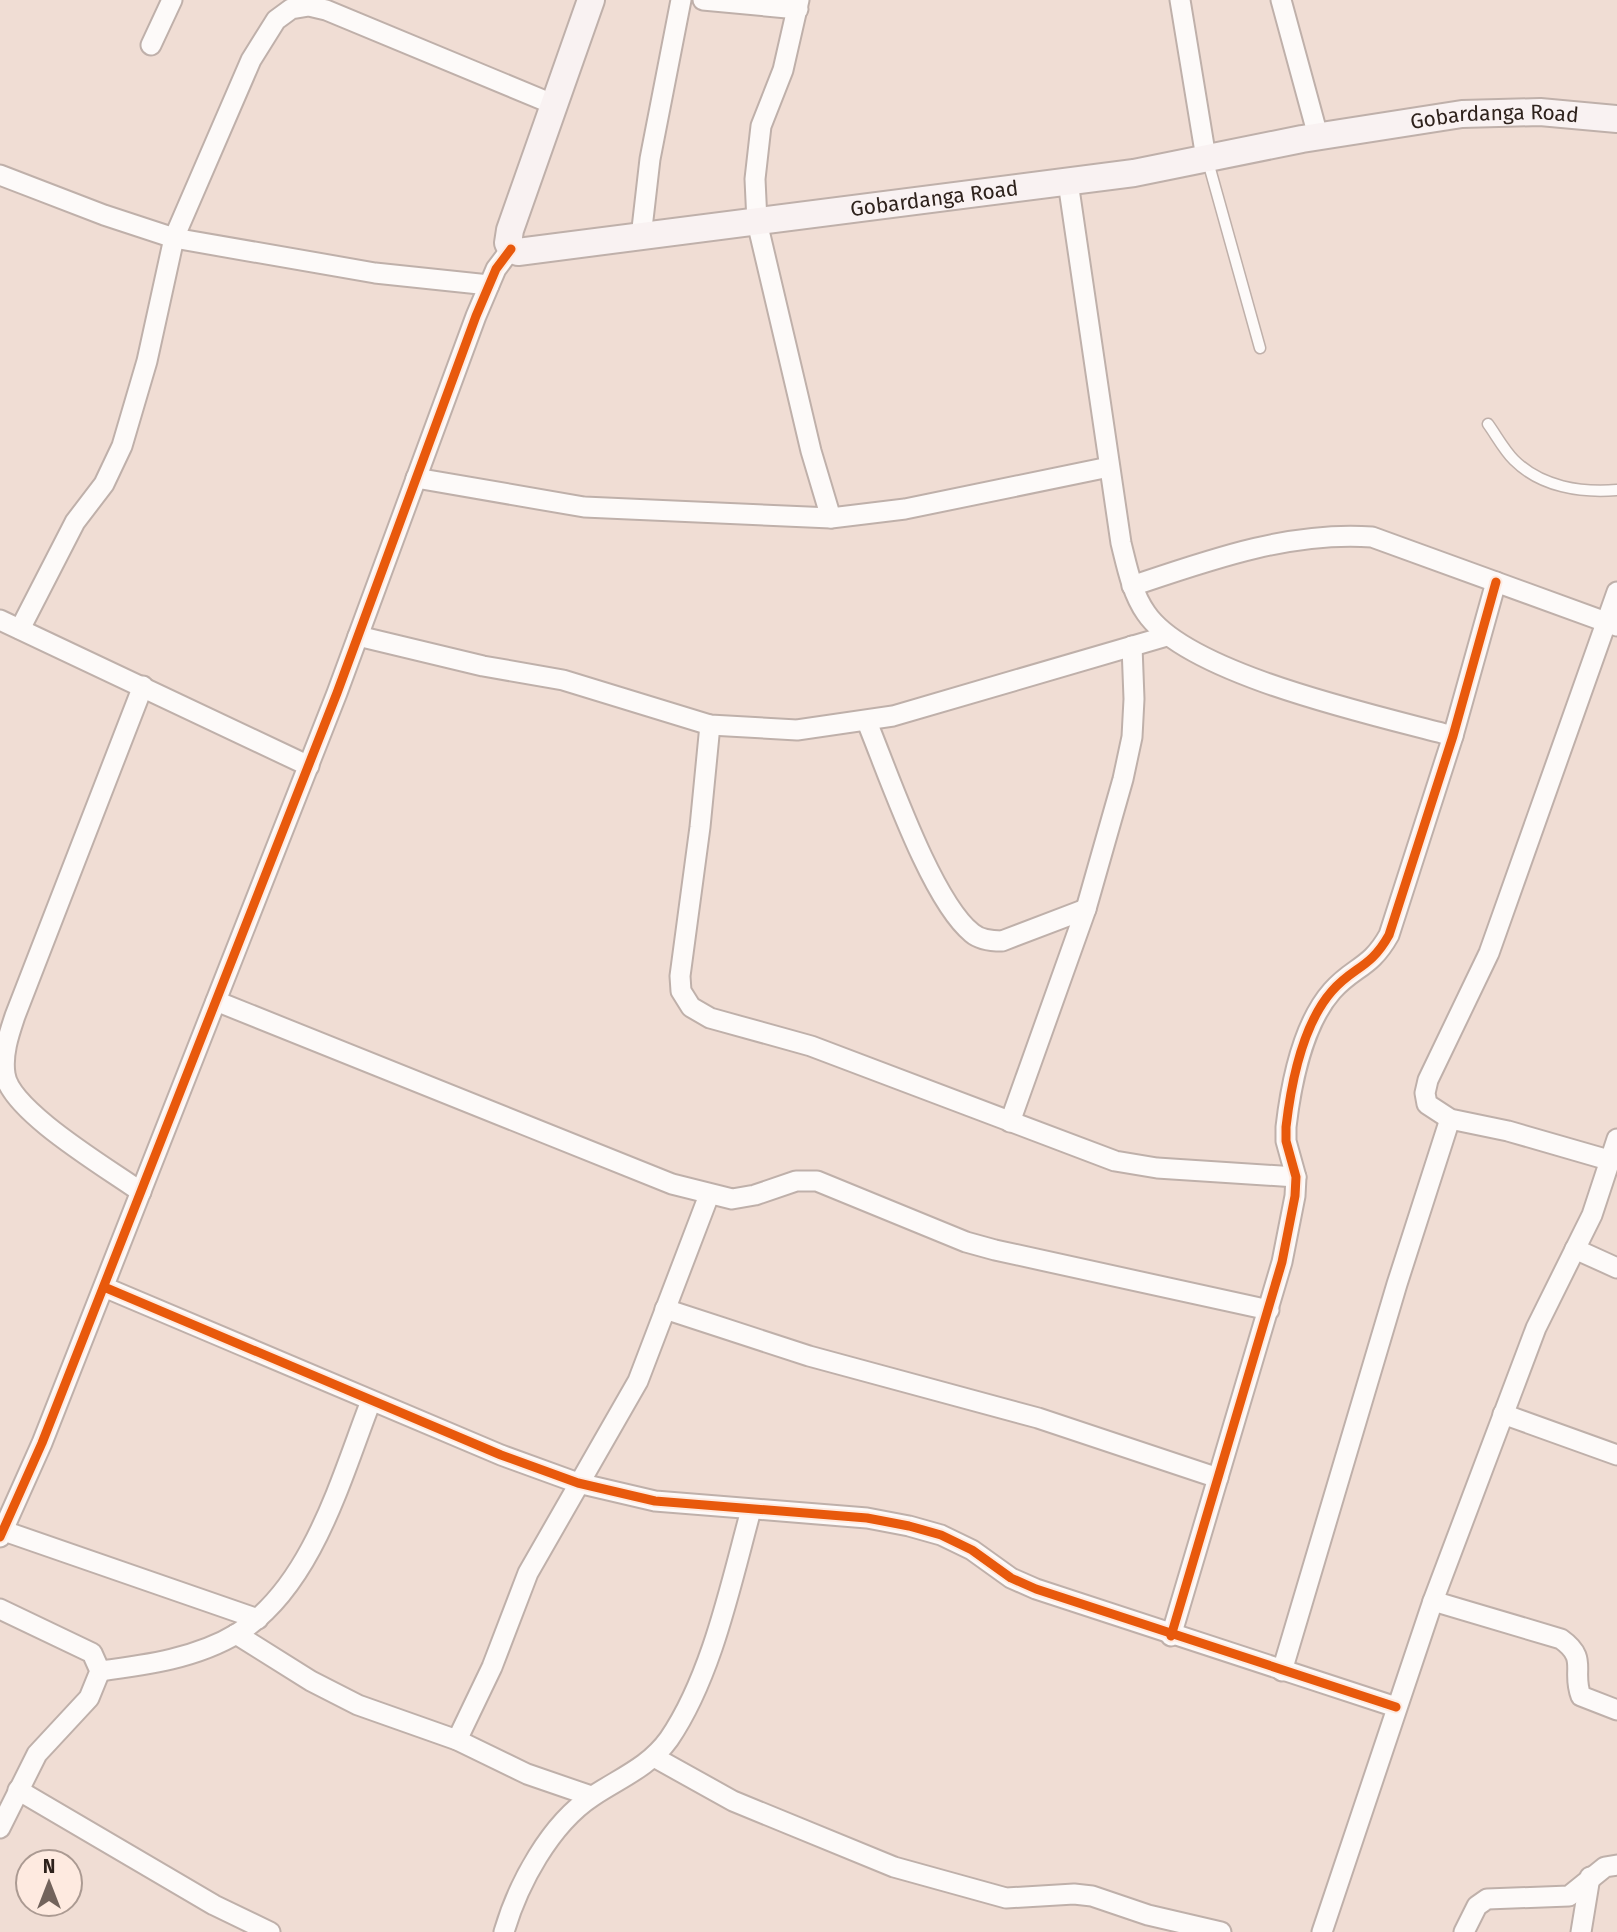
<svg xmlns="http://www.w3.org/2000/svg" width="1617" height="1932" font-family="'Fira Sans',sans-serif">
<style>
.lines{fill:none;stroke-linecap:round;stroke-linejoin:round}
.lane-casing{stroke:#bfb0aa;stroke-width:13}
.street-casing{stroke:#bfb0aa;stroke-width:23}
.secondary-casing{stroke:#bfb0aa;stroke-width:30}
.lane{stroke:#fdfaf9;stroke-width:10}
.street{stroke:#fdfaf9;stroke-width:19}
.secondary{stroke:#f9f2f2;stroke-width:26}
.cycleway-casing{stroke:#feeae0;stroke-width:13}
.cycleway{stroke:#e8590c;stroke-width:9}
.labels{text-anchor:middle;stroke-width:5;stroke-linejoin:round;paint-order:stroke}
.street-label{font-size:21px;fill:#2e221c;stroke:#feeae0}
</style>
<rect width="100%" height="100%" fill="#f0ddd4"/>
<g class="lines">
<defs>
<g id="lane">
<path d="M1207,158L1260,348"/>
<path d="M1488,424C1496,435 1504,450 1514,460C1541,487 1581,493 1617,490"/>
</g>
<g id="street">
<path d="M703,0L798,9"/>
<path d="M799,0L783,70L761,126L755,179L757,222L811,451L831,518"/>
<path d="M1180,0L1206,158"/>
<path d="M1281,0L1318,136"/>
<path d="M151,45L172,0"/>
<path d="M0,175L104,215L174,238L375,273L489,285"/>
<path d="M1068,182L1121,543C1127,567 1132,593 1146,613C1188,675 1379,716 1453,736"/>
<path d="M641,237L650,159L681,0"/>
<path d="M416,478L584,507L831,518L905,509L1109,467"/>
<path d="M1132,586C1209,560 1290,531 1372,537L1617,626"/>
<path d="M0,620L309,766"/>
<path d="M20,629L75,522L104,484L122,446L147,361L174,238L251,60L276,20L291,9L309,6L326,10L555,105"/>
<path d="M358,636L483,666L563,680L710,725L797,730L893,716L1167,636"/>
<path d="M867,722C888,773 931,900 972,933C980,940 992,941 1002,941L1086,909"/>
<path d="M710,725L700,827L680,976L681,991L691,1007L710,1018L811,1046L1115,1161L1157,1168L1296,1177"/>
<path d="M216,1001L672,1184L732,1199L755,1195L796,1181H817L966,1242L995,1250L1269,1310"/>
<path d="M1010,1122L1086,909L1123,779L1132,737L1134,699L1132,646"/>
<path d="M1612,1161L1508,1131L1450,1119L1427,1104L1425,1093L1428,1080L1489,953L1617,592"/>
<path d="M141,1192C109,1169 10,1111 5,1074C2,1054 9,1034 15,1016L143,686"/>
<path d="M1575,1249L1617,1268"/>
<path d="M104,1287L501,1455L578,1483L655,1501L867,1518L909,1526L941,1535L972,1550L1011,1578L1036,1589L1396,1707"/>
<path d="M665,1309L809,1356L1038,1418L1218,1478"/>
<path d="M1503,1414L1617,1455"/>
<path d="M4,1531L258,1619"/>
<path d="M0,1537L42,1443L337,693L476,316L496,269L511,249"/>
<path d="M1433,1601L1561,1639C1589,1659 1571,1670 1581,1696L1617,1710"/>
<path d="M0,1609L92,1653L100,1671L89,1698L37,1754L0,1828"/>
<path d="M236,1634L311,1681L358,1705L457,1740L527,1774L591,1796"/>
<path d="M1171,1636L1282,1262L1295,1196L1296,1177L1286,1141V1127C1291,1084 1303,1024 1332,991C1354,966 1370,969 1389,935L1453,736L1496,582"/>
<path d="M100,1671C147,1665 197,1658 238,1633C312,1587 341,1478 371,1401"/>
<path d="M1282,1671L1397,1284L1450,1119"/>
<path d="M457,1740L492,1667L528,1573L638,1381L709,1195"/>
<path d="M654,1757L733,1801L894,1867L1006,1898L1074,1894L1092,1896L1148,1915L1221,1932"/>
<path d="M18,1790L214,1905L270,1932"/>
<path d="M504,1932C518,1884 550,1824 593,1796C620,1778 649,1767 669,1739C712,1676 731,1583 751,1510"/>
<path d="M1322,1932L1433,1601L1536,1328L1592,1215L1617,1139"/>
<path d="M1464,1932L1477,1906L1487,1899L1569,1896L1605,1867L1617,1865"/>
<path d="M1581,1932L1590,1877"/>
</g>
<g id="secondary">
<path id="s1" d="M591,0L510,230L508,243L511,249L518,252L1134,173L1302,139L1462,114L1540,112L1617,119"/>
</g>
</defs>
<!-- lane casing -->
<use href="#lane" class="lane-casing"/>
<!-- street casing -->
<use href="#street" class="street-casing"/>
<!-- secondary casing -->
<use href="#secondary" class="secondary-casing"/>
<!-- lane -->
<use href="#lane" class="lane"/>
<!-- street -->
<use href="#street" class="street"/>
<!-- secondary -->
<use href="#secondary" class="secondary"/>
<defs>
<g id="cycleway">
<path d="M104,1287L501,1455L578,1483L655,1501L867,1518L909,1526L941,1535L972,1550L1011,1578L1036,1589L1396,1707"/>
<path d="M0,1537L42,1443L337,693L476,316L496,269L511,249"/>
<path d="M1171,1636L1282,1262L1295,1196L1296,1177L1286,1141V1127C1291,1084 1303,1024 1332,991C1354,966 1370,969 1389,935L1453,736L1496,582"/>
</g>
</defs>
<!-- cycleway casing -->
<use href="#cycleway" class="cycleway-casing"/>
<!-- cycleway -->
<use href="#cycleway" class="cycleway"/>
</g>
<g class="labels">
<!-- street labels -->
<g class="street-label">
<text dy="7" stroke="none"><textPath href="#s1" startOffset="1258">Gobardanga Road</textPath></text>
<text dy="7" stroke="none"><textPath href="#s1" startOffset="691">Gobardanga Road</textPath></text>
</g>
</g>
<!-- north arrow -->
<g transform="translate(49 1883)"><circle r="33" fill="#feeae0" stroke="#ab9a92" stroke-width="2"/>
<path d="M0-5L12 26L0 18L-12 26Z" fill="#72635c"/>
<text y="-10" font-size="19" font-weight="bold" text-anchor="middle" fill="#2e221c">N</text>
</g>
</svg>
